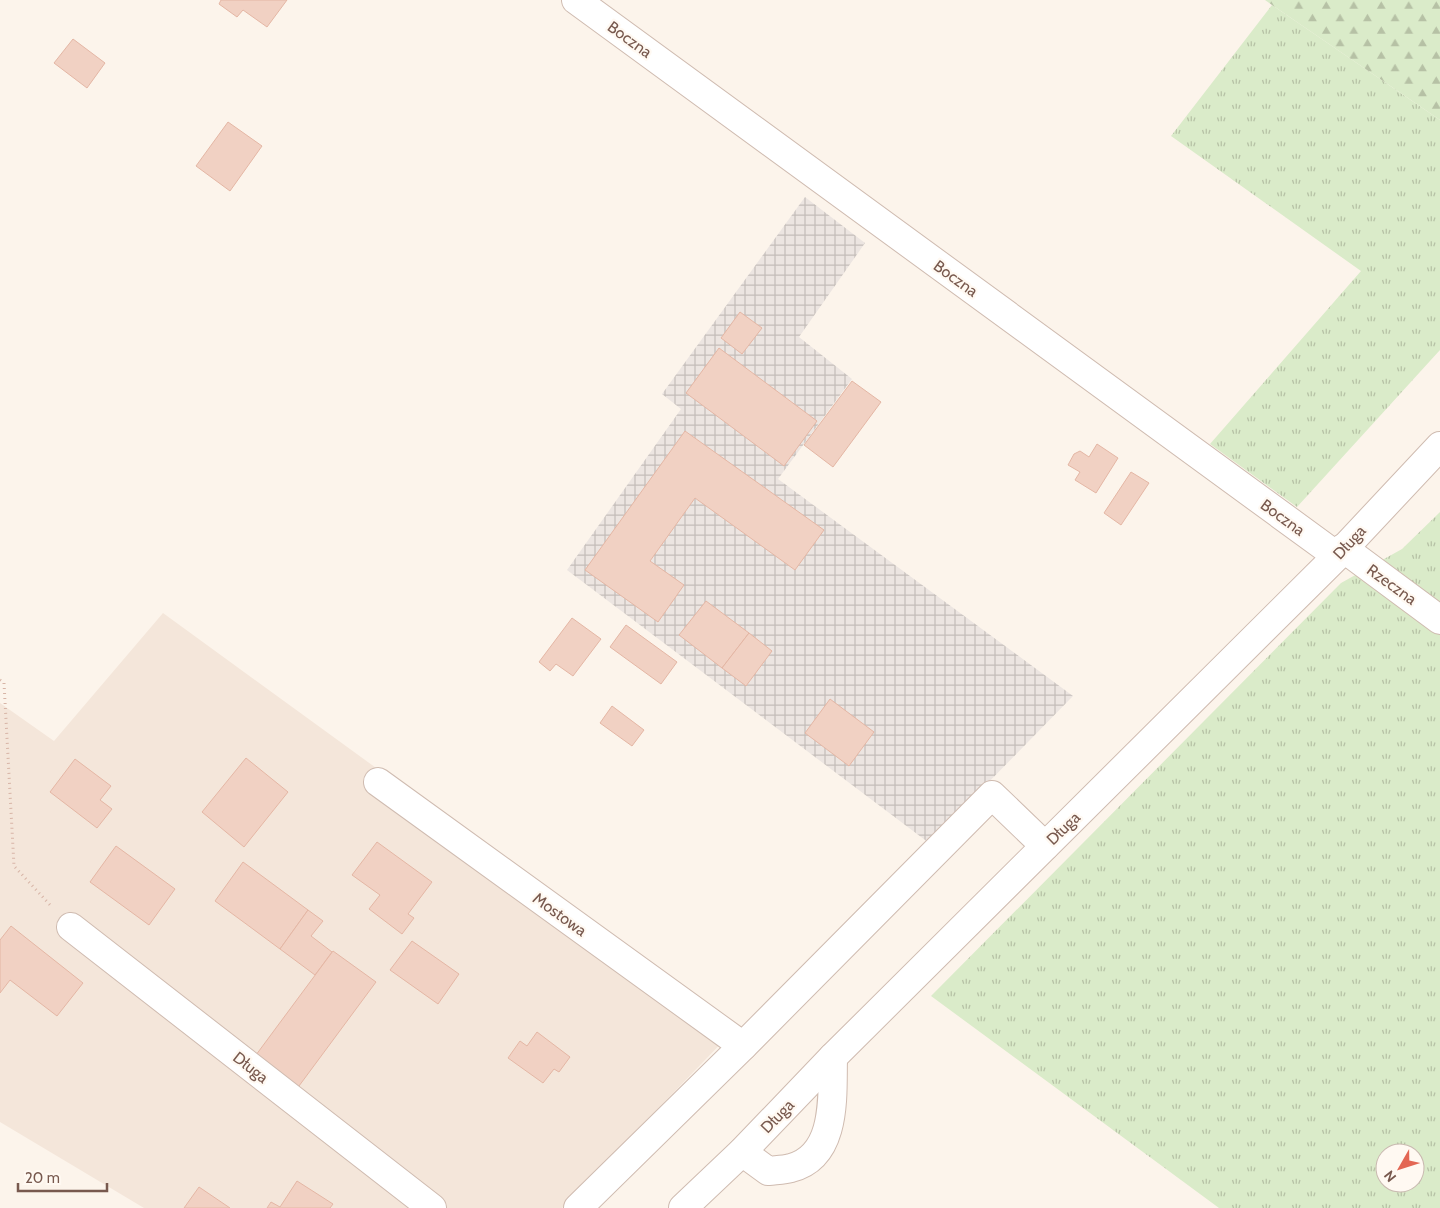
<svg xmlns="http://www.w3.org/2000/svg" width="1440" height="1208" font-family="Cabin,sans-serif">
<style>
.residential{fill:#f4e6da}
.industrial{fill:url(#industrial-grid)}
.grass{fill:url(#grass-tufts);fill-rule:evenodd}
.forest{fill:url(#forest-firs)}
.building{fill:#f1d1c3;stroke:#e4b6a4}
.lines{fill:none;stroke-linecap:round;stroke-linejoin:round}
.minor-casing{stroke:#cfbbb0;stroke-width:30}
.path{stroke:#d7b4a6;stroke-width:3;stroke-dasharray:1 4;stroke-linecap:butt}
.minor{stroke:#fff;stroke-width:28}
.labels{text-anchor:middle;stroke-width:4.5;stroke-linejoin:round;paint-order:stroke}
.street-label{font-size:16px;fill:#78594e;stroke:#fff9f2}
</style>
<defs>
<pattern id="industrial-grid" width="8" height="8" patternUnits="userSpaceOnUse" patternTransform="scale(1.25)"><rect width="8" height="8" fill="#ece5e1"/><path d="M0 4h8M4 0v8" fill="none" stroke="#c4bdb9"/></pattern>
<pattern id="grass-tufts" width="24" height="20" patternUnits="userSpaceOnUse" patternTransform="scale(1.25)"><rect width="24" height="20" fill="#daebc9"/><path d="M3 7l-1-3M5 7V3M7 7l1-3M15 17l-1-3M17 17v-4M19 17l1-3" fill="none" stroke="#b6c1a5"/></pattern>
<pattern id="forest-firs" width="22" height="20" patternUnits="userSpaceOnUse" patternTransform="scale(1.25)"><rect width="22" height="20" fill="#daebc9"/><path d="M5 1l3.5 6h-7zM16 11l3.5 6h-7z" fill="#b6c1a5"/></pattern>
</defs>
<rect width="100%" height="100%" fill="#fcf4eb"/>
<!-- residential -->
<path class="residential" d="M163,613L735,1029L562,1208H144L0,1122V703L54,741Z"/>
<!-- industrial -->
<path class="industrial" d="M805,197L865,243L799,337L852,379L778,479L1073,696L929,843L567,570L681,409L662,394Z"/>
<!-- grass -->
<g class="grass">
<path d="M1272,5L1440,120V350L1297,507L1210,444L1361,271L1171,136Z"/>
<path d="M1440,512V1208H1219L931,996L1341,583L1402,549ZM1385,1153H1415V1183H1385Z"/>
</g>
<!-- forest -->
<path class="forest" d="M1265,0H1440V120L1272,5Z"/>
<!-- building -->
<g class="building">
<path d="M221,0H287L267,27L243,10L237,17L219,4Z"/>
<path d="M73,39L105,63L87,88L54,63Z"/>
<path d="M228,122L262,146L230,191L196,166Z"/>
<path d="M740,312L762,328L742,354L721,338Z"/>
<path d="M719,348L817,421L784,466L686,393Z"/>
<path d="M852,381L881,402L833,467L804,445Z"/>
<path d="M685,431L824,530L795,570L695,498L650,561L684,585L658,622L585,570Z"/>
<path d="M1097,444L1118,458L1096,493L1075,480L1080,472L1068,465L1074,454L1080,451L1089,457Z"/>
<path d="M1131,472L1149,483L1121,525L1104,513Z"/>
<path d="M706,601L749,633L722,668L679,635Z"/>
<path d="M572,618L601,639L573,676L556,664L550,671L539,662Z"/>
<path d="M626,625L677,662L661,684L610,647Z"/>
<path d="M749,633L772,651L746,686L722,668Z"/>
<path d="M830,699L874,732L849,766L805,733Z"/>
<path d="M612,706L644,730L632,746L600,723Z"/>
<path d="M246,758L288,792L244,847L202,812Z"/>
<path d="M75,759L111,786L100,800L112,809L97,828L50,792Z"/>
<path d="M377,842L432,882L408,914L414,918L402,934L369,909L380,895L352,875Z"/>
<path d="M116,846L175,889L149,925L90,882Z"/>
<path d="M243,862L308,910L280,949L215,901Z"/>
<path d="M308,910L323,921L311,936L332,952L315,975L280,949Z"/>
<path d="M11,926L83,983L57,1016L10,980L0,993V940Z"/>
<path d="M412,941L459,974L438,1004L390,970Z"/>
<path d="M333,951L376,982L296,1090L253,1059Z"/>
<path d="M537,1032L570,1057L559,1072L554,1069L543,1083L508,1058L520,1041L527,1046Z"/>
<path d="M297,1181L333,1204L330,1208H267L271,1202L280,1207Z"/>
<path d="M199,1187L230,1208H184Z"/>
</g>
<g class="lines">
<defs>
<g id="minor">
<path d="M576,0L1337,556"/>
<path d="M1343,548L1440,620"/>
<path d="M378,782L743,1046"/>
<path d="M71,927L432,1208"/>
<path d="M742,1152L768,1171C776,1170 784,1170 791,1168C838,1156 832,1094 833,1057"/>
<path d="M578,1208L743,1046L992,795L1045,846"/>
<path d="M683,1208L742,1152L833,1057L1337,556L1440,446"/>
</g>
</defs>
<!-- minor casing -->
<use href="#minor" class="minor-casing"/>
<!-- path -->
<path class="path" d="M0,680L4,683L14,866L52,907"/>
<!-- minor -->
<use href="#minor" class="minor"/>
</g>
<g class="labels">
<!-- street labels -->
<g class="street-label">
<text transform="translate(630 39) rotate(36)" y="6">Boczna</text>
<text transform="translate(956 278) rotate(36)" y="6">Boczna</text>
<text transform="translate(1283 517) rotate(36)" y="6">Boczna</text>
<text transform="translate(1349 542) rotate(-47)" y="6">Długa</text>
<text transform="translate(1392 584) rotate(36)" y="6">Rzeczna</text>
<text transform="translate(1063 828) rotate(-44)" y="6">Długa</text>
<text transform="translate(560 914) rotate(36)" y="6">Mostowa</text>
<text transform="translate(251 1067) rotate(38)" y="6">Długa</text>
<text transform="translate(777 1116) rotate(-46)" y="6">Długa</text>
</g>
</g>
<!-- north arrow -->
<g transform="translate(1400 1168) rotate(231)"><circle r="24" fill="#fff9f2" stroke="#c9b9b0"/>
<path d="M0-4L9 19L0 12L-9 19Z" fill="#e36754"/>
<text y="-8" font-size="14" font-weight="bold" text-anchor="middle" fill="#78594e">N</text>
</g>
<!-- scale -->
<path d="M18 1183v8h89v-8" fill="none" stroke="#78594e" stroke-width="2.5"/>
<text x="25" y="1183" font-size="15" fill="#78594e" stroke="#fff9f2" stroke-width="4" paint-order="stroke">20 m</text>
</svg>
